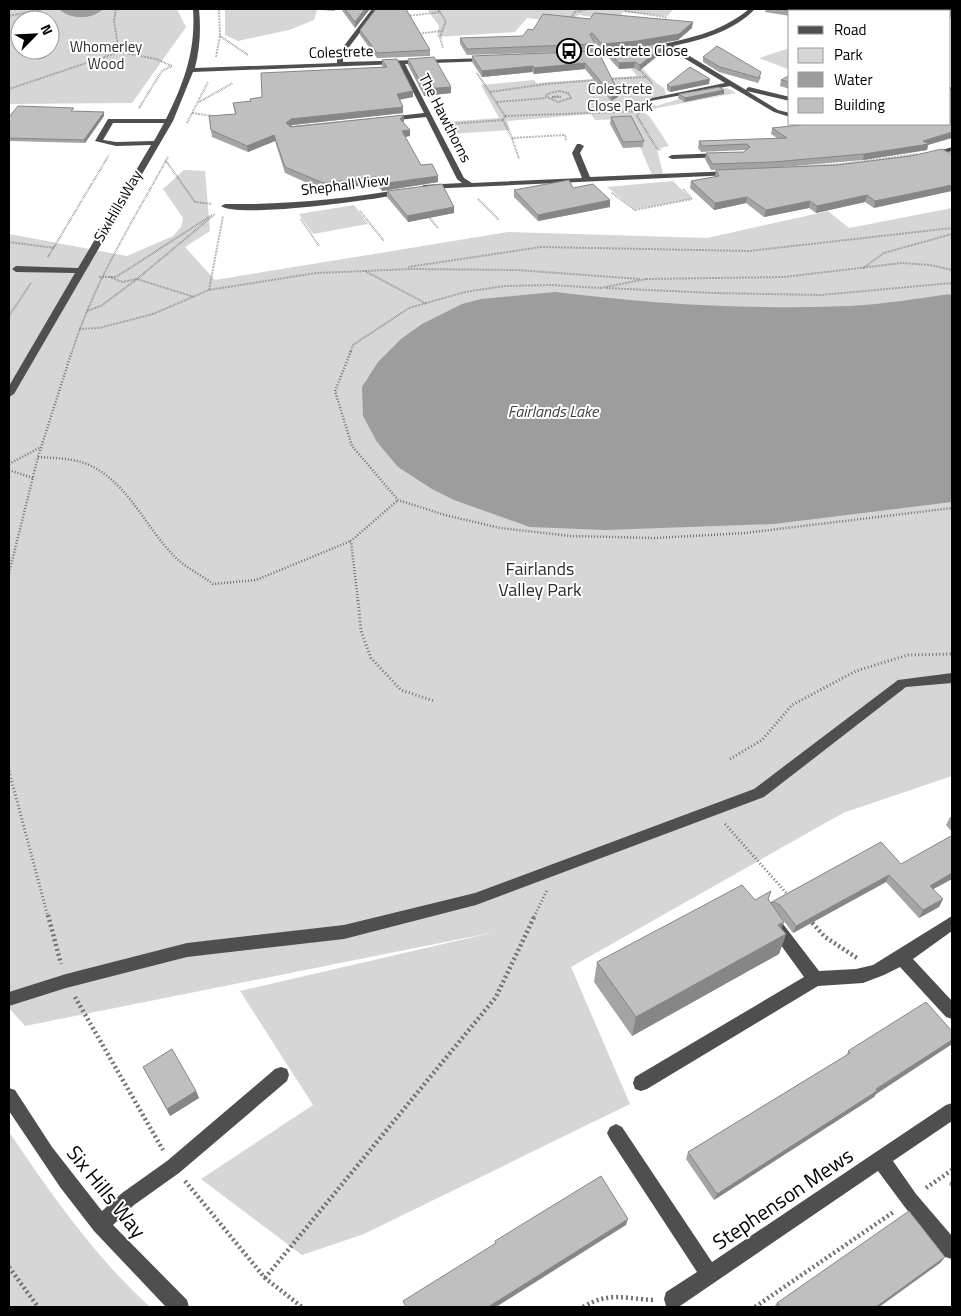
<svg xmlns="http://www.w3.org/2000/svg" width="961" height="1316" font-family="'Titillium Web',sans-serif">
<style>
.green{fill:#d6d6d6;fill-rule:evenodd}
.water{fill:#9d9d9d}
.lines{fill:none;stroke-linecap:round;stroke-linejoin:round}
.path-far3{stroke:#717171;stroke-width:2;stroke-dasharray:0.5 1;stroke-linecap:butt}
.path-far2{stroke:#717171;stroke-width:2.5;stroke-dasharray:1 2;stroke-linecap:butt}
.path-far1{stroke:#717171;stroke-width:3;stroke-dasharray:1 2.5;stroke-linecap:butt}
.path{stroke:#717171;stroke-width:4.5;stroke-dasharray:2 3;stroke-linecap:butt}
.minor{fill:#4f4f4f;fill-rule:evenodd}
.wall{fill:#a4a4a4}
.shaded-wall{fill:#868686}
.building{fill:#bfbfbf;stroke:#868686}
.labels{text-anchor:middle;stroke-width:4;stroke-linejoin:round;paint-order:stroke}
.far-park-label{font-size:15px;fill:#2d2d2d;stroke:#fff}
.far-poi-label{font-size:15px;fill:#000;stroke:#fff;text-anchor:start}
.far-street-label{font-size:15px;fill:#000;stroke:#fff}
.far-water-label{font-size:16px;font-style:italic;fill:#3e3e3e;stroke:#fff}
.park-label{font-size:18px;fill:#2d2d2d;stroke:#fff}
.near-street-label{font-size:21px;fill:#000;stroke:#fff}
</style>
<rect width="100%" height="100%" fill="#fff"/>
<!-- green -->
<g class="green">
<path d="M9,9H177L186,27L132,103L9,104ZM20,20H50V50H20Z"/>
<path d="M225,9H308L317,10L314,20L289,30L238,41L225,35Z"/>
<path d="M427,9H673L668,16L623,12L618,20L578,15L571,23L527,18L515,32L437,37L439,26Z"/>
<path d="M790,48V70L759,58Z"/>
<path d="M621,56H631L655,82L664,88L666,95L649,99L656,106L679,99L684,102L722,95L721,89L727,88L736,93L642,111L650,117L669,146L657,149L663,174L652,175L628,119L595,120L591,114L507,121L510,130L451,134L443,122L499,118L481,85L534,80L536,83L637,76Z"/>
<path d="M184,170L205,171L210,231L185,247L215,280L508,232L707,238L828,211L849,228L952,208V776L843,813L571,967L630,1104L364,1234L302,1255L201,1179L313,1105L240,991L495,932L25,1026L9,1008V234L127,256L173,236L181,227L183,218L163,189Z"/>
<path d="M673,181L691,199L635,209L607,187Z"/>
<path d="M354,205L368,224L313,234L299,214Z"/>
<path d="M9,1132C51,1194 95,1257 150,1307H9Z"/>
</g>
<!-- water -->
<g class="water">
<path d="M59,9H103C92,20 70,20 59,9Z"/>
<path d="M555,292C652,304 749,310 847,306C882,305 917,298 952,294V502L774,524L605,530L530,527L454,500L432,489L398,467L377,442L363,416L362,387L378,362L401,339L422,324L462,304L481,299Z"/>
</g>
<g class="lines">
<!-- path-far3 -->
<g class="path-far3">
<path d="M438,9L446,21L440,37L443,48"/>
<path d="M625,11L666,17L664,23"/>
<path d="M9,16L43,9"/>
<path d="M407,16L441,12"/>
<path d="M571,18L575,12L588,9"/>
<path d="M416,34L441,31"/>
<path d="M220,36L248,55"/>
<path d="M119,52L156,59L172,66"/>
<path d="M216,57L220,36L219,9"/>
<path d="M638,68L652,83L650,86"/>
<path d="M477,73L505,116L503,120L512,138L565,135L566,141"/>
<path d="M609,79L646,77"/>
<path d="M9,89L119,52L114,21L116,9"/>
<path d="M559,91L568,93L571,98L558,102L545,96L550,93Z"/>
<path d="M490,92L546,84L598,80"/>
<path d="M557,96L561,97H553Z"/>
<path d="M199,102L233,83"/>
<path d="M497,102L546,98"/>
<path d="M139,108L162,71L172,66"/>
<path d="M641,111L637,116L657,149L661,150"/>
<path d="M192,113L213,116"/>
<path d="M505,116L645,111"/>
<path d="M187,123L208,82"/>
<path d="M449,124L503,120"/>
<path d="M512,138L519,159"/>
<path d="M166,161L195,202L212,204"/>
<path d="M794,167L842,164L917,154"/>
<path d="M612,193L635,210L692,199L683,189"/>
<path d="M478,199L499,220"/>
<path d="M360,211L384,241"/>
<path d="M427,215L438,228"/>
<path d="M301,219L319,246"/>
<path d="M9,242L54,248"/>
<path d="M48,257L109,155"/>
<path d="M408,267L541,247L749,251L952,228"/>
<path d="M863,268L884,253L952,234"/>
<path d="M365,271L427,304"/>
<path d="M99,277H116L212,215"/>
<path d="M110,277L122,282L137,279L194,297"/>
<path d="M646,279L784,277L902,263L930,265L952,270"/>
<path d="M606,288L713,293L821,295L952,283"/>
<path d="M209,290L223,216"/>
<path d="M87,311L101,306L137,279L215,214"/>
<path d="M9,316L31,283"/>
<path d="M79,329L99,328L153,314L209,290L316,273L412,269L517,270L640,279"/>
<path d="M72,352C94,282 133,221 168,157"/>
<path d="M350,352L353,345L409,308L465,292L504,286L551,285L601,288L646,279"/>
</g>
<!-- path-far2 -->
<g class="path-far2">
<path d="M351,351L335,391L352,446L398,500L445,515L500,528L571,536L655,538L745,533L952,508"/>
<path d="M38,457C55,458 71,458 87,464C126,480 145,526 173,555C184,567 200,574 213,584L256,580L351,541"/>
<path d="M9,464L41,447"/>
<path d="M9,470L33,478"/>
<path d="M9,573L38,457L72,351"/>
<path d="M358,601L351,541L398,500"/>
</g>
<!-- path-far1 -->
<g class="path-far1">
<path d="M358,600L361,631L371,658L401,690L434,701"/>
<path d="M730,759L762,740L792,705L856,671L908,655L952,654"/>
<path d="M9,771L48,917"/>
<path d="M725,824L789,896"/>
<path d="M534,917L547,890"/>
</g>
<!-- path -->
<g class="path">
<path d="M48,915L61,964"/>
<path d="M809,919L825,937L857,958"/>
<path d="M75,997L163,1150"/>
<path d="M185,1181L265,1278L302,1307"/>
<path d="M926,1188L952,1170"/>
<path d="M9,1267L38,1307"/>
<path d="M265,1278L496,997L535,915"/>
<path d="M583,1307C610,1291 625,1299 654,1300"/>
<path d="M755,1307L895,1211"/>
</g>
<!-- minor -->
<g class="minor">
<path d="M193,9H199C201,29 200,48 195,68L337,63V55L372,9H378L343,55V62L491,58L492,59L489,61L405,64L464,178L472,183L582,178L572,153L577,144H580L584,146L580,153L590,177L731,171L735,173L731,175L426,189H423V185L462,183L457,179L426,117L388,121L384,119L388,117L424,113L399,64L193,72L173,121L14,394L9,397V386L75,273L16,272L12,269L16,266L78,268L151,145L116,146L95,141L108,119H166C184,83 196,50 193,9ZM113,123H164L154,141L116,142L103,140Z"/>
<path d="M749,9H755C734,31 702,40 673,46L746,90L747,88L749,87L790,97V101L747,91L778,110L790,113V117L774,112L730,86L650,101L649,100L652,98L725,83L666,47L651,50L648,48L649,47C685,39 719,34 749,9Z"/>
<path d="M626,51L627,52L624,54L584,57L581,55L584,53Z"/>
<path d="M950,87L952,88V92L950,91Z"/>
<path d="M952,147V151L930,157L926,155Z"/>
<path d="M722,153L726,155L725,157L672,159L668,157L672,155Z"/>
<path d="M404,189H407V193C380,199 238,219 221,206L225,204C285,205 344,199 404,189Z"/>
<path d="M952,673V683L906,687L764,797L476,905L344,939L187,957L66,988L9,1006V992L66,974L187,943L344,925L475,893L754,789L898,680Z"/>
<path d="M952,916V931L913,959L952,1001V1019L946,1017L900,967L884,975L863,983L818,986L647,1089L641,1091L635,1089L633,1083L635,1077L804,977L770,930L767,925L770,920L775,918L780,920L819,971L856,969L873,965Z"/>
<path d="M281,1067L287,1069L289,1075L287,1081L179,1173L134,1205L113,1225L187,1300L189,1307H166L94,1231L60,1187L9,1111V1088L15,1090L52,1147L102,1211L122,1193L167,1161L275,1069Z"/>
<path d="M952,1103V1121L893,1161L916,1194L952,1236V1259L945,1257L904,1206L878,1171L680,1306L676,1307L666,1306L664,1299L666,1292L697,1272L610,1139L607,1133L610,1127L616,1124L622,1127L712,1262L946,1105Z"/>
</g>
</g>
<!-- wall -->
<g class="wall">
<path d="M306,9H334L335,11Z"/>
<path d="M341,9H370L355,28Z"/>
<path d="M766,9H818L814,11H790V16L765,12Z"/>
<path d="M914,9H952V18H950V11H935Z"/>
<path d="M692,28L678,40L644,46L667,43L666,49L639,71L634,68L619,69L608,57V50L623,49L602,50L592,39L595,44L594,51L467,55L460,44V38L523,36L533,30Z"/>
<path d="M360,30L430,50V56L377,58L360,35Z"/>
<path d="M598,51L618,97L611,101L585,69L534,74L532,72L482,77L472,62V56Z"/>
<path d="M703,57L761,77L758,83L719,72L703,62Z"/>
<path d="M408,59L451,87V93L424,96L408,65Z"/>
<path d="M382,60L413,91V97L399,100L403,107V113L292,125L291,126L404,115V121L403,122L410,136L405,137L421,165L438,182L382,191L376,184L323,190L285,173L275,141L248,152L212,137L209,116L235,114L233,103L251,101L250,99L262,97L383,67L382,66Z"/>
<path d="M790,75V89L780,86L781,80Z"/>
<path d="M709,84L670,92L667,90V85Z"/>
<path d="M724,90V94L684,102L678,98L679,94Z"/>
<path d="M75,111L74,112L104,116L85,143L9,141V117Z"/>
<path d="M611,117L644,141L643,147L623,148L610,124Z"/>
<path d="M772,128L928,145L927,150L863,160L772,168L711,170L705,159L706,153L744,152L746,150L701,152L698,148L699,141L777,138L771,134Z"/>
<path d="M911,156L874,208L865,202L816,213L809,208L764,217L746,203L714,210L690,188L691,181L715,177L716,170L837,165Z"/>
<path d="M573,188L610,200V207L538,221L514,197V190Z"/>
<path d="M387,191L454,207V213L408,222L387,197Z"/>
<path d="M950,817H952V832L946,825Z"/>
<path d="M901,864L952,879L933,889L943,899L939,907L919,918L886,882L793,933L776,911L781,929L786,934L779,954L632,1036L594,982L597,962L755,900H769L770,903Z"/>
<path d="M952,1031V1044L876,1094L874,1097L714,1200L686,1159L688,1152L847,1055L848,1051Z"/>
<path d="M143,1067L196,1091L199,1098L170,1116Z"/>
<path d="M952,1179V1188L949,1184Z"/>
<path d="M945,1257L940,1263L879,1307H774L777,1303Z"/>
</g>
<!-- shaded-wall -->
<g class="shaded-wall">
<path d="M365,9H370L355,28V22Z"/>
<path d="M810,9H818L814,11H806Z"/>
<path d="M693,22L692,28L678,40L637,47L602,50V44Z"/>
<path d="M667,43L666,49L639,71L640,65Z"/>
<path d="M635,62L634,68L619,69V63Z"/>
<path d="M585,63V69L534,74V68Z"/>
<path d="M533,66L532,72L482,77V71Z"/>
<path d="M710,79L709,84L670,92L671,87Z"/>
<path d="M451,87V93L424,96V89Z"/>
<path d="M724,90V94L684,102L685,98Z"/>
<path d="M413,91V97L397,100V94Z"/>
<path d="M618,91V97L611,101L612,95Z"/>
<path d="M403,107V113L292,125L286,130V123L291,119Z"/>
<path d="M104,112V116L85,143L84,140Z"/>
<path d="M404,115V121L400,125V119Z"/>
<path d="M410,130V136L402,137V131Z"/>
<path d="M952,132V138L928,145L927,150L863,160L864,154L923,141Z"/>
<path d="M274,135L275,141L248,152L247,146Z"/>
<path d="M438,176V182L382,191L381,184Z"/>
<path d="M376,177V184L323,190V183Z"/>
<path d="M952,185V191L874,208L875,201Z"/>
<path d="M867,195L865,202L816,213L817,206Z"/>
<path d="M747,197L746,203L714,210L715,203Z"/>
<path d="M610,200V207L538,221V215Z"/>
<path d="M810,201L809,208L764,217L766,210Z"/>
<path d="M454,207V213L408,222L407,216Z"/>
<path d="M952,873V879L926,893L930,886Z"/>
<path d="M889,875L886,882L793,933L796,926Z"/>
<path d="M943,899L939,907L919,918L923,910Z"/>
<path d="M784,922L778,938L786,934L779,954L632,1036L636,1017Z"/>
<path d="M952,1040V1044L876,1094L874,1097L714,1200L717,1194Z"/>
<path d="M196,1091L199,1098L170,1116L167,1109Z"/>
<path d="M628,1219L626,1225L496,1307H488Z"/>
<path d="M945,1257L940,1263L879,1307H876Z"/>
</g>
<!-- building -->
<g class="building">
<path d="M345,9H365L355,22Z"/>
<path d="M376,9H406L430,50L377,53L360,30Z"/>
<path d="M779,9H810L806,11H793Z"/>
<path d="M943,9H952V12H950V11H943Z"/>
<path d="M594,13L693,22L679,34L637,41L602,44L592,33L590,34L595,44L467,49L460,38L523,36L528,29L533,30L543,14L590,19Z"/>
<path d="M667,43L640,65L635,62L619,63L608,50Z"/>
<path d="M717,46L761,72L759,78L720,67L703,57Z"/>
<path d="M598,51L618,91L612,95L585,63L534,68L533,66L482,71L472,56Z"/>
<path d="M434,57L451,87L424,89L408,59Z"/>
<path d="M397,59L413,91L397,94L403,107L291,119L286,123L291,127L404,115L400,119L410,130L402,131L421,165L432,164L438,176L381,184L376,177L323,183L285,167L274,135L247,146L211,130L209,116L236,114L233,103L251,101L250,99L262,97L261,73L387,67L382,60Z"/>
<path d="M690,67L710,79L671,87L667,85Z"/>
<path d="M790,75V82L781,80Z"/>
<path d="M719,87L724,90L685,98L679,94Z"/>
<path d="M950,90L952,91V132L923,141L929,144L864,154L773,162L712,164L706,153L744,152L750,147L747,144L702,146L699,141L787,138L772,128L810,124H950Z"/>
<path d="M18,106L74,108L71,111L104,112L84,140L9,138V117Z"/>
<path d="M631,116L644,141L623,142L611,117Z"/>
<path d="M942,149L952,154V185L875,201L867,195L817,206L810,201L766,210L747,197L715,203L691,181L719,176L716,170L837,165L911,156Z"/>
<path d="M569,180L573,188L593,184L610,200L538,215L514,190Z"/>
<path d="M442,184L454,207L407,216L387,191Z"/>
<path d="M951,836L952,838V873L930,886L943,899L923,910L889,875L796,926L780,905L774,902L770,903L881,842L901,864Z"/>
<path d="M742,885L755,900L771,891L768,899L784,922L778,925L786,934L636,1017L597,962Z"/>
<path d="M926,1002L952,1031V1040L876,1089L877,1091L717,1194L688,1152L850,1053L848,1051Z"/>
<path d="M172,1049L196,1091L167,1109L143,1067Z"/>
<path d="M601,1176L628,1219L488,1307H406L403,1301L496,1243L495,1241Z"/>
<path d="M909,1211L945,1257L876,1307H780L777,1303Z"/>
</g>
<!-- icons -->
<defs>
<symbol id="bus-ring" viewBox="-11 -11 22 22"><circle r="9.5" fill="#fff" stroke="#000" stroke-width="1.5"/><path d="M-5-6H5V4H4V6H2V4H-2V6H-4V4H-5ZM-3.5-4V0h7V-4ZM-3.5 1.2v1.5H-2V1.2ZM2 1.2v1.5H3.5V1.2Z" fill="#000"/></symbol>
</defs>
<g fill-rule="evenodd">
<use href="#bus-ring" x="555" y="37" width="28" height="28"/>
</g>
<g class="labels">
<!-- far-park labels -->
<g class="far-park-label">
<text x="106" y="52">Whomerley<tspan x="106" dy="17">Wood</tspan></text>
<text x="620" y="94">Colestrete<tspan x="620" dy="17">Close Park</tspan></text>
</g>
<!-- far-poi labels -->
<g class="far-poi-label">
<text x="586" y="56">Colestrete Close</text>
</g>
<!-- far-street labels -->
<g class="far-street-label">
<text transform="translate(341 52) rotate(-2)" y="5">Colestrete</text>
<text transform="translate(445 118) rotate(63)" y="5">The Hawthorns</text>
<text transform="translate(345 185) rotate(-7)" y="5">Shephall View</text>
<text transform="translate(118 206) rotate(-60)" y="5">Six Hills Way</text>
</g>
<!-- far-water labels -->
<g class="far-water-label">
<text x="553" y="417">Fairlands Lake</text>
</g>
<!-- park labels -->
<g class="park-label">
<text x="540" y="575">Fairlands<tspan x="540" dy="21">Valley Park</tspan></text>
</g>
<!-- near-street labels -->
<g class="near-street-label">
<text transform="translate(106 1192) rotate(51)" y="7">Six Hills Way</text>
<text transform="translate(783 1199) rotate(-34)" y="7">Stephenson Mews</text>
</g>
</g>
<!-- border -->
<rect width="961" height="1316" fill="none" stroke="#000000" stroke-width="20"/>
<!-- legend -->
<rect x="788" y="10" width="162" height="115" fill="#ffffff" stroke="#999999"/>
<rect x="798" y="26" width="25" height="8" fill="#4f4f4f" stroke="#999999"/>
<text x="834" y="35" font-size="15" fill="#000000">Road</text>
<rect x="798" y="48" width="25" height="15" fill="#d6d6d6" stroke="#999999"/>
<text x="834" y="60" font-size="15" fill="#000000">Park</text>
<rect x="798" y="72" width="25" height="15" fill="#9d9d9d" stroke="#999999"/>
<text x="834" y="85" font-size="15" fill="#000000">Water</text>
<rect x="798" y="98" width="25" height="15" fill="#bfbfbf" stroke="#999999"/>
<text x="834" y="110" font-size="15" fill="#000000">Building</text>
<!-- north arrow -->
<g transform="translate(35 35) rotate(66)"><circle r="24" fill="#ffffff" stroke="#999999"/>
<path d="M0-4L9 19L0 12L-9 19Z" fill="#000000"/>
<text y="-8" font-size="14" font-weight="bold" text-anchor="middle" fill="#000000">N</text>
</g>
</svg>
